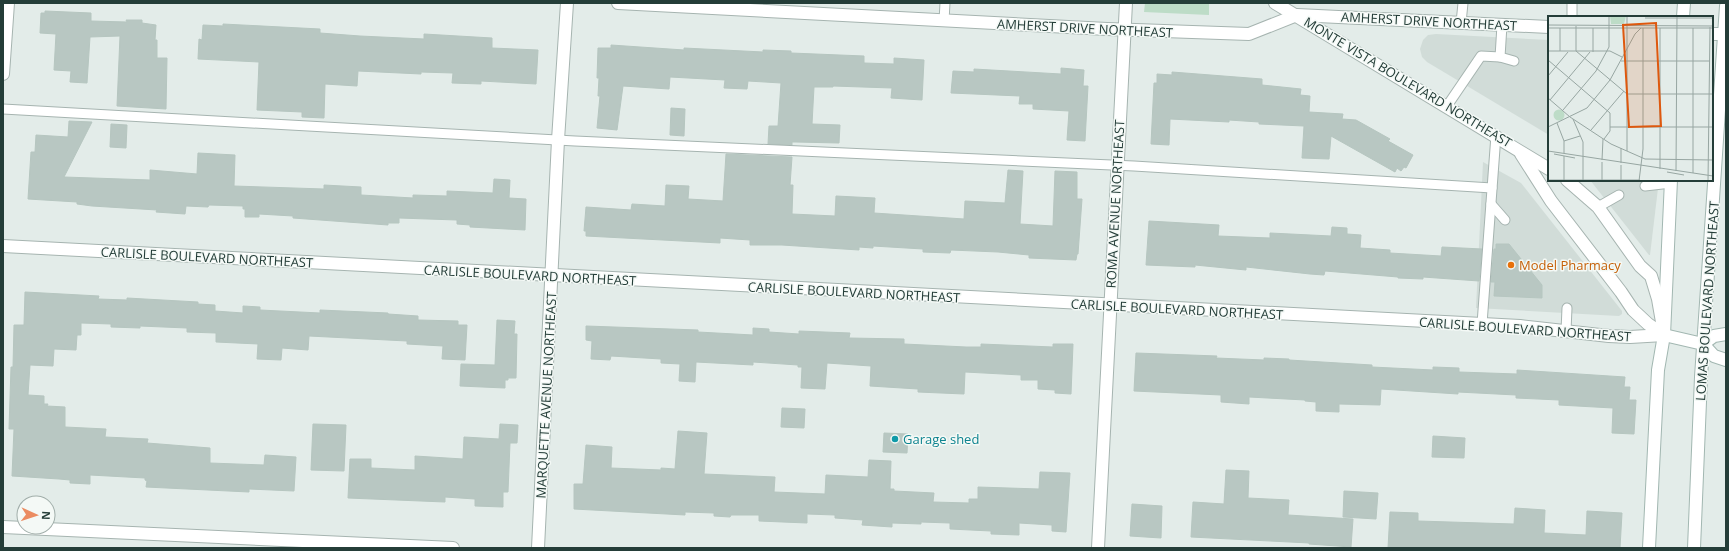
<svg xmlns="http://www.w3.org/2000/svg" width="1729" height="551" font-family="'Open Sans',sans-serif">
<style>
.built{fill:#d1dcd8}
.green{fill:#bddcc7}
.building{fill:#b8c7c2;stroke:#b6c6c0}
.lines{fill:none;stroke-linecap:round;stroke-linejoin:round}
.service-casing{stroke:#a6b4b0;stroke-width:11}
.minor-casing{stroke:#a6b4b0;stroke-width:14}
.tertiary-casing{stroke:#a6b4b0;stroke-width:14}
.secondary-casing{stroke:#a2b7b1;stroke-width:14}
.service{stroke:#fff;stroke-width:9}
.minor{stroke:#fff;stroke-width:12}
.tertiary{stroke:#fff;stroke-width:12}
.secondary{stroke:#fff;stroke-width:12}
.food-dot{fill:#e8710a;stroke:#f4f9f6;stroke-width:1.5}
.culture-dot{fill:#0f9aa8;stroke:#f4f9f6;stroke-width:1.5}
.labels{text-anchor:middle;stroke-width:3;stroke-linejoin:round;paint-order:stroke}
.street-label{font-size:13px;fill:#243d38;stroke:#f4f9f6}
.food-label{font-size:13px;fill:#c56008;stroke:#f4f9f6;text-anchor:start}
.culture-label{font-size:13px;fill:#0d838f;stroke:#f4f9f6;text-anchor:start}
.inset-road{fill:none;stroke:#97a6a2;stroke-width:1}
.view{fill:#de580e;fill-opacity:0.15;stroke:#de580e;stroke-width:2}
.inset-edge{fill:none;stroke:#243d38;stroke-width:2}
</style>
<rect width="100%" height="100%" fill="#e3ece9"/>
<!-- built -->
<g class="built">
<path d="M1436,34L1549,40V135L1427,62L1422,57L1420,49L1423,40L1428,35Z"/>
<path d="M1483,162L1521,183L1622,311V314L1619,316L1476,308Z"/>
<path d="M1590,180H1659L1650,255H1649Z"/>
</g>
<!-- green -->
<path class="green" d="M1145,3H1209V15L1144,12Z"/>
<!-- building -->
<g class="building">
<path d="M45,11L91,13V21L127,22L126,20H142V23L156,25L155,40H157V58H167L166,109L117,106L120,36L90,37L87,83L70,82L71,71L54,70L56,34L40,33L41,13H45Z"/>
<path d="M223,24L320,29V33L360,36L424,39V34L492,38V48L538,50L536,84L481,81V84L452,83L453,73L421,72V74L358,71L357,86L325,84L324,118L302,117V112L257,110L259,62L198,59L199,39L202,40L203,25L223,26Z"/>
<path d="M611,45L684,50V48L763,52V50L791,51V53L864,56V63L894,64V58L924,60L922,100L891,98L892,88L833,86V87H814L812,124L840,125L839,143L796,142H792V145L768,144L769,126H778L781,83L748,81L747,89L724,88L725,80L670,77L669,89L623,86L617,130L597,128L600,96H598L599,78H597L598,48H611Z"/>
<path d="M1061,68L1084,70L1083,86H1088L1085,141L1067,140L1069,111L1033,109V104H1019L1020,96L951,93L953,71L974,72V69L1061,74Z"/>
<path d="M1172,72L1262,79V85L1301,89L1300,95L1310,96L1309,112L1343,114L1342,119L1356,120L1390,139L1388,141L1413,155L1406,168L1404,167L1401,171L1397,168L1395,172L1331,136L1329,159L1302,158L1304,126L1259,124V122L1229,120V122L1170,119L1169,145L1151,144L1154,83H1157V74L1172,75Z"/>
<path d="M671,108L685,109L684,136L670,135Z"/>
<path d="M69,121L92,122L64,177L150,180V170L197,174L198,153L235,155L234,186L324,189V185L361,187V195L413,198V195L447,196V191L493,193L494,179L510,180L509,198L526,199L525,230L470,227V225L457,224V220L399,218V223H388V225L293,218V216L259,214V217H245V209H243V206L209,205L208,207L186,206L185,214L156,212L157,210L92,206L77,204V202L28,199L31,152H35L36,135L68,137Z"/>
<path d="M111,124L127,125L126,148L110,147Z"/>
<path d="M726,154L792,157L790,185H793L792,214L835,216L836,196L875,198L874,213L964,219L965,201L1005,203L1008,170L1023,171L1020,224L1053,226L1055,171L1077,172V199H1082L1078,254H1077L1076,260L1029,258V255L998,252L951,250L950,253L923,252V249L873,246V248L859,247V250L782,245H750V240L720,238V243L586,236V231H584L586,207L631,210L632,204L665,206L666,185L689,186L688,199L723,201Z"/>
<path d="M1149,221L1219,225L1218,236L1270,238V233L1331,236L1332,227L1347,228V234L1361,235L1360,248L1390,250V253L1441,256L1442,247L1482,249L1479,281L1423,277V279L1398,278V277L1325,271L1324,275L1310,274L1246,267V270L1195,265V267L1146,265Z"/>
<path d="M1496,244H1509L1542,285V298L1494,296L1495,282H1491L1494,249H1496Z"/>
<path d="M25,292L99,296L98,299L127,300V298L198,302V304L215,305V311L243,313V306L260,307V310L320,313V310L388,313V314L418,316V320L458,321V325H467L465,360L442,359L443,346L407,344V341L309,336L308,350L282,348L281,360L257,359L258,344L216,342V333L187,332V328L140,326V328L111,327V324L81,323V335H77L76,350L54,349L53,366L30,365L28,395L44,396V404H48L47,406L65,407V427L106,429L105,437L148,439L147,443L210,448V463L264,465L265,455L296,457L294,491L249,489V492L146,487L147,481L145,480V478L90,475V484L70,483V480L59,479L12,476L14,429H9L11,367H13L14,325H24Z"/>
<path d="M497,320L515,321L514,334H517L516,378H508V380H505V388L460,386L461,364L495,365Z"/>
<path d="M586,326L698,330V332L753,335V328L769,329V332L799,334V331L850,333L849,338L904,339V344L966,347H981V344L1053,347V344H1073L1071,394L1055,393V390L1038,389V380H1021V375L965,372L964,394L918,392V389L870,386L871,366L827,363L825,389L801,388L802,367H798V365L753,362V365L696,362L695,382L679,381L680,364L661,363V359L611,356L610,360L591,359L592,341L586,340Z"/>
<path d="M1136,353L1217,356L1216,358L1264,360V358L1289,359V360L1372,365V367L1433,370V367L1459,368V372L1517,374V370L1625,377L1624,387H1630L1629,400H1636L1634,434L1612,433L1613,408L1559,405V400L1516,398V395L1458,392V394L1381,389L1380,405L1339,404V412L1316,411V402L1305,401V400L1249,397V404L1221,402V395L1134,391Z"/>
<path d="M782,408L805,409L804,428L781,427Z"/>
<path d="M313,424L346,425L344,471L311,470Z"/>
<path d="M500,424L518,425L517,443H510L508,492H503V507L475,506V499L445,497V502L348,498L350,459H371V468L415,470V456L463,459L464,437L499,439Z"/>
<path d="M678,431L707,433L704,474L775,477L774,492L825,494L826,475L868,477L869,460L891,461L890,489H894V491L934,493L933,502L969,503V499H978V487L1039,489L1040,472L1070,473L1066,532L1052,531V525L1019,523V535L991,534V531L950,529V523L921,522V524L892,523V527L862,525L863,520L835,518V515L807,514V523L759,521V515H731L730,517L714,516V513L685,512V515L574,509V484H583L586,445L612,447L611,468L661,470V468L675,469Z"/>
<path d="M884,433L908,434L907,453L883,452Z"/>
<path d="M1433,436L1465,438L1464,458L1432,457Z"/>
<path d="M1226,470L1249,471L1248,498L1289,500L1288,515L1353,519L1351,547L1309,544V543L1191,537L1193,502L1224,504Z"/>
<path d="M1344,491L1378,493L1376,519L1343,517Z"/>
<path d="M1132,504L1162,506L1161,538L1130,536Z"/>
<path d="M1515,508L1545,510L1544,533L1586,535L1587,511L1622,513L1620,548H1388L1390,512L1418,513V521L1514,524Z"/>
</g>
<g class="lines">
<defs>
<g id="service">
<path d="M1572,17V3"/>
<path d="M944,21L945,3"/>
<path d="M1461,23L1463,3"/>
<path d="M1502,25L1500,57L1514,61"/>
<path d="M1447,106L1481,56L1500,57"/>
<path d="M3,109L575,141L1134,166L1492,188"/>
<path d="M1645,186L1671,183"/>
<path d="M1491,204L1505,220"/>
<path d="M1598,207L1619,195"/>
<path d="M1482,324L1496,135"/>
<path d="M1566,331L1567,308"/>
</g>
<g id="minor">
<path d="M618,3L1107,29L1249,34L1297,15L1549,27"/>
<path d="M1712,34H1726"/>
<path d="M3,74L8,3"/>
<path d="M3,527L453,548"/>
<path d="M538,548L558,140L567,3"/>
<path d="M1098,548L1126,3"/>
</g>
<g id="tertiary">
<path d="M1275,3L1549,169"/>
<path d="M1521,154L1551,201L1621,292L1633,310L1648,324L1664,335"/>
<path d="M1567,180L1598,207L1640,266L1651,276L1658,299L1662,322"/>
<path d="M3,246L1520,326L1609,336L1630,337L1664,335"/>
</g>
<g id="secondary">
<path d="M1683,17L1684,3"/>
<path d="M1664,335L1703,344L1714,356L1726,360"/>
<path d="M1703,344L1714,336L1726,334"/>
<path d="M1649,548L1658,370L1664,335L1671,180"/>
<path d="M1694,548L1701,377L1726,6"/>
</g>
</defs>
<!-- service casing -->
<use href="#service" class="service-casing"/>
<!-- minor casing -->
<use href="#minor" class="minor-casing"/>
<!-- tertiary casing -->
<use href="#tertiary" class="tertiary-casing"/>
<!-- secondary casing -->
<use href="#secondary" class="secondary-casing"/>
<!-- service -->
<use href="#service" class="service"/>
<!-- minor -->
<use href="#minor" class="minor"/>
<!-- tertiary -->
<use href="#tertiary" class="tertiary"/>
<!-- secondary -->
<use href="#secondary" class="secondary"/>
</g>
<!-- markers -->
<circle class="food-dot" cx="1511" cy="265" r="4"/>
<circle class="culture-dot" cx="895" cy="439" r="4"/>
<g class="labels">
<!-- street labels -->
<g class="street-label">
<text transform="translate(1429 21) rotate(3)" y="5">AMHERST DRIVE NORTHEAST</text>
<text transform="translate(1085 28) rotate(3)" y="5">AMHERST DRIVE NORTHEAST</text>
<text transform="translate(1408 82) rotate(31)" y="5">MONTE VISTA BOULEVARD NORTHEAST</text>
<text transform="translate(1115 204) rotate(-87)" y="5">ROMA AVENUE NORTHEAST</text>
<text transform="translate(207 257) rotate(3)" y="5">CARLISLE BOULEVARD NORTHEAST</text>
<text transform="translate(530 275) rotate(3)" y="5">CARLISLE BOULEVARD NORTHEAST</text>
<text transform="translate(854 292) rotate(3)" y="5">CARLISLE BOULEVARD NORTHEAST</text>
<text transform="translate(1707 301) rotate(-86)" y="5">LOMAS BOULEVARD NORTHEAST</text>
<text transform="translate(1177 309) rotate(3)" y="5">CARLISLE BOULEVARD NORTHEAST</text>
<text transform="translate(1525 329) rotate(4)" y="5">CARLISLE BOULEVARD NORTHEAST</text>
<text transform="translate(546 395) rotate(-87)" y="5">MARQUETTE AVENUE NORTHEAST</text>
</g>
<!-- food labels -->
<g class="food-label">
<text x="1519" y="270">Model Pharmacy</text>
</g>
<!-- culture labels -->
<g class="culture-label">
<text x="903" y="444">Garage shed</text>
</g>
</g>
<!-- overview -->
<g transform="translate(1548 16)">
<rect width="165" height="165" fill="#e3ece9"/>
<path d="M62,0H78L76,8H63ZM5.5 99a5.5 5.5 0 1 1 11 0a5.5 5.5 0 1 1-11 0Z" fill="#bddcc7"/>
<path class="inset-road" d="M24,0H48M97,2H165M0,9L165,10M28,10V35L79,78H165M0,12H165M12,12V35M0,35H62L74,41M45,36V12M0,44L62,97V115L56,123M73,45H162M0,60L20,36M0,82L22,101L63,128L97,143L165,144M2,84L42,36M15,94L48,55L61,31V0M25,103L35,126V165M9,107L16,125V137M0,111L39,92L62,64L87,18L93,12M62,111H165M43,114L76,75M16,125L32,120M0,135L165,160M79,135V0M6,138L27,142M16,140V165M54,144L55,123M73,147V132M73,149V165M112,153V12M128,155L129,0M119,156L136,159M145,157V12M0,164H92M54,165V146M91,165L95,133V12M160,165L162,11"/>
<path class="view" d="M108,7L113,110L81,111L75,9Z"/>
<rect width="165" height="165" class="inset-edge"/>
</g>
<!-- border -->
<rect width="1729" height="551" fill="none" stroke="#243d38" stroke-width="8"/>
<!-- north arrow -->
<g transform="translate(36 515) rotate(93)"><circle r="19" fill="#f4f9f6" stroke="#a1aeaa"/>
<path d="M0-3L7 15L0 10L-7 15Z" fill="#eb8c62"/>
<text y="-6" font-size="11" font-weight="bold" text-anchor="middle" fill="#243d38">N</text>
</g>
</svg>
